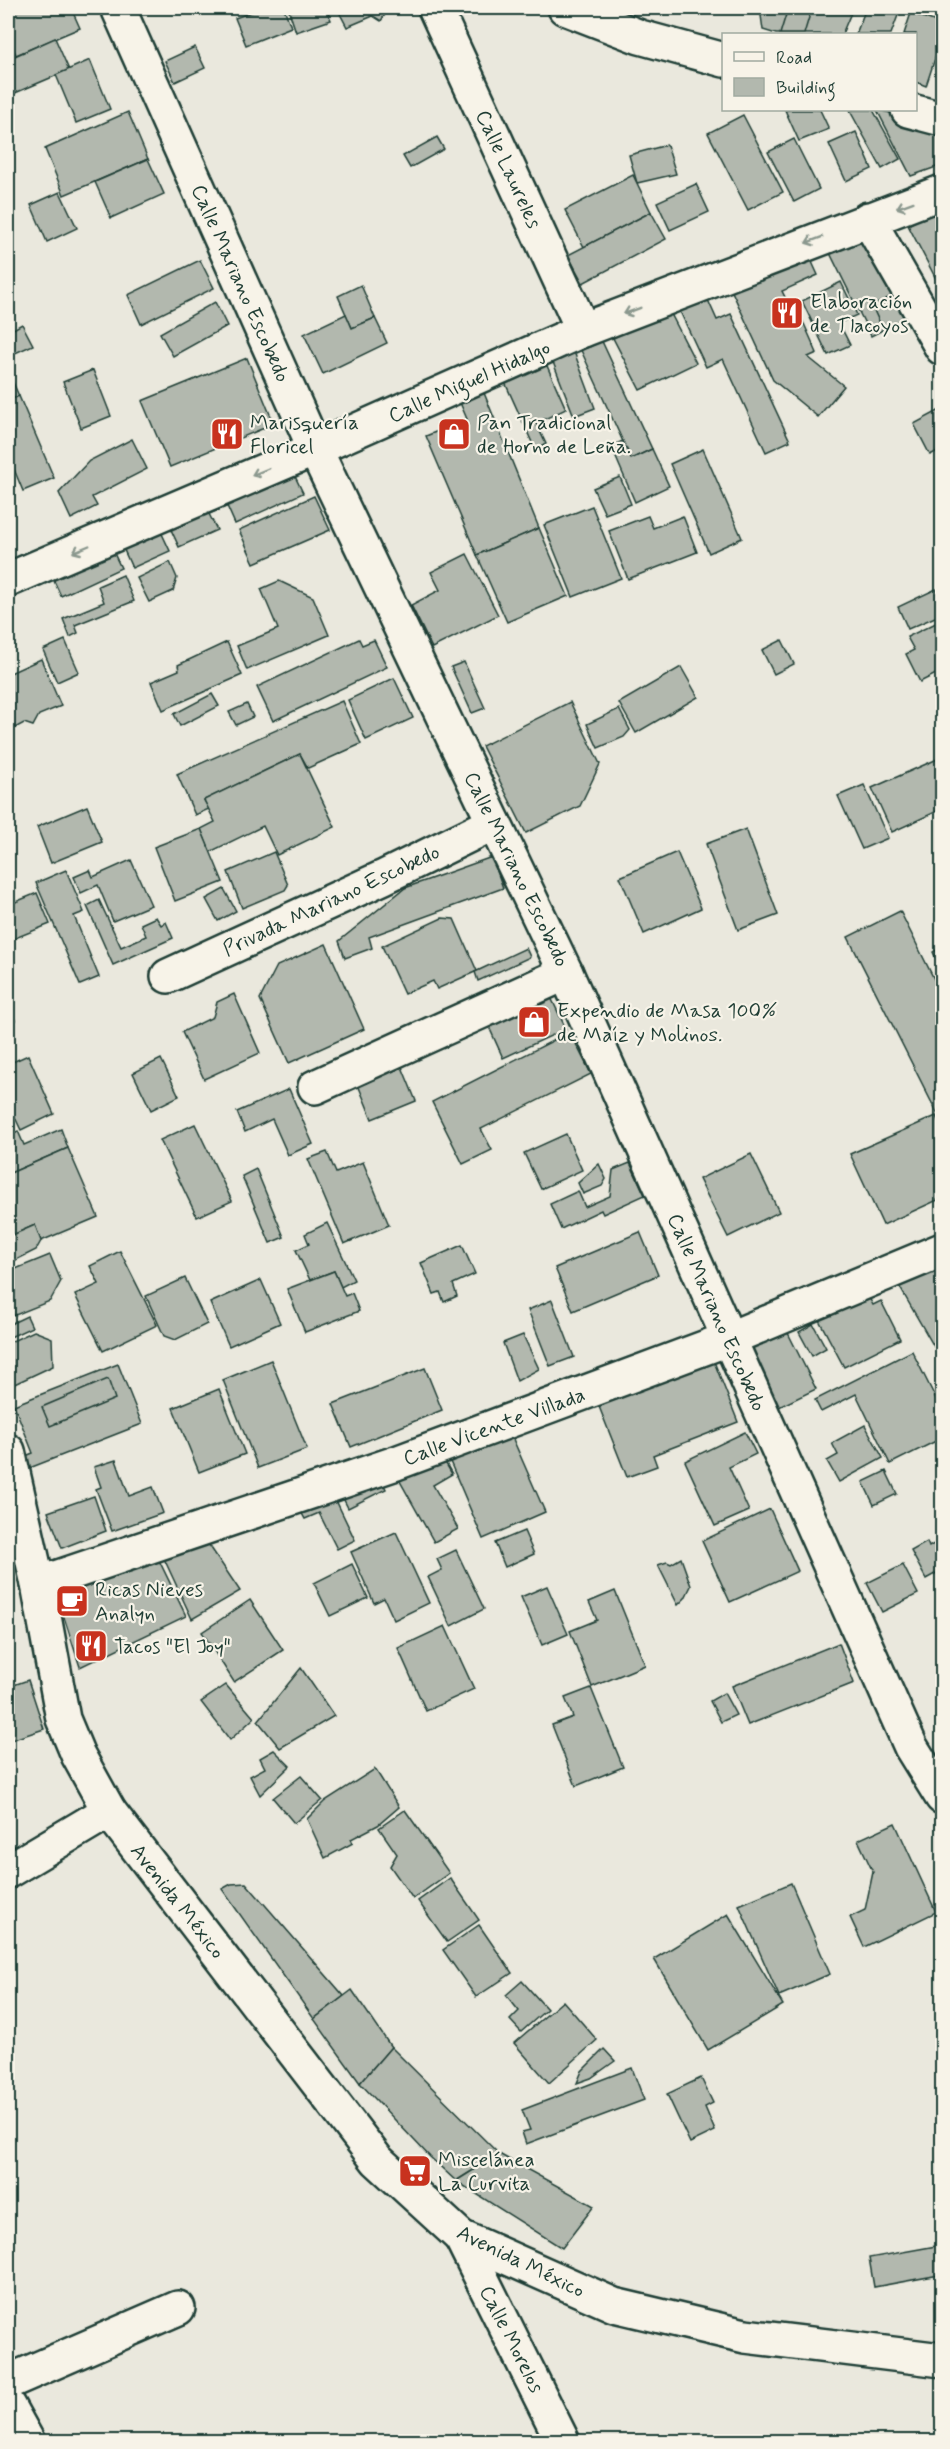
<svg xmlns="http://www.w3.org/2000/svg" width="950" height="2449" font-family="Mynerve,sans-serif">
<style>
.building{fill:#b2b8ae;stroke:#1f3d34;stroke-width:1.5}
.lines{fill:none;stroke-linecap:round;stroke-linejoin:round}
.minor-casing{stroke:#1f3d34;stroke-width:38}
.major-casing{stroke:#1f3d34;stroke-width:38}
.minor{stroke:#f7f3e8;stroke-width:33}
.major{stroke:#f7f3e8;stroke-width:33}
.oneway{stroke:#8b988e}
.labels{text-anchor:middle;stroke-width:4.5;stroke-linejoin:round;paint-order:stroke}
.street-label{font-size:21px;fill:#1f3d34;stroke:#f7f3e8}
.poi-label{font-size:21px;fill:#1f3d34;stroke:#f7f3e8;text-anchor:start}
</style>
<rect width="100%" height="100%" fill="#eae8dd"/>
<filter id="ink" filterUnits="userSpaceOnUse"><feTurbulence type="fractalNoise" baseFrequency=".0167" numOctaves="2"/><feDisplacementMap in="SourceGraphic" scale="12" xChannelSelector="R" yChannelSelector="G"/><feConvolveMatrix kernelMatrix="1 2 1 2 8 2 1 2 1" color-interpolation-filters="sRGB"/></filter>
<g filter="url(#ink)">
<!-- building -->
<g class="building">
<path d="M8,8H71L80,28L16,55L8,36Z"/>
<path d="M263,8H284L291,27L246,45L235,18Z"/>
<path d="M288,8H326L331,20L296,32Z"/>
<path d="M337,8H363L362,9L373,16L347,27Z"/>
<path d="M363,8H389L381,21L362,9Z"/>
<path d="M760,8H853L842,34H776L763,30Z"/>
<path d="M788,8L810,14L804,34H780Z"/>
<path d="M866,8H893L900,10L891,34H856Z"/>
<path d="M911,13L942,24V37L926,86L916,82V34H904Z"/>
<path d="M55,38L69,70L8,96V59Z"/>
<path d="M195,47L205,68L175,82L165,61Z"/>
<path d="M90,60L110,109L76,123L56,75Z"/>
<path d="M785,110H820L829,129L799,141Z"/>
<path d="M853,110H873L900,159L882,169L850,111Z"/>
<path d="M877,110L942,124V165L911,176Z"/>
<path d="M128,112L148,159L64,195L45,149Z"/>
<path d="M743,115L783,192L748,210L708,133Z"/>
<path d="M856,132L872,169L846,181L829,144Z"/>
<path d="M437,137L444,149L410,168L403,156Z"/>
<path d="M794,139L819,189L794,202L768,152Z"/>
<path d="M667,145L676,174L637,183L629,155Z"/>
<path d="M148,159L164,194L111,218L95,182Z"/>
<path d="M633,175L651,212L584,247L565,210Z"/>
<path d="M696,184L709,212L670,230L657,202Z"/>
<path d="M60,192L77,228L47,242L31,205Z"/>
<path d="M942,207V275L936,279L908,225Z"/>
<path d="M651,212L666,239L583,283L568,255Z"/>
<path d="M863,232L906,318L871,336L828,249Z"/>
<path d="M806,249L818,275L782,291L792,311L797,308L817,353L808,357L844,386L818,417L773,380L729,285Z"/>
<path d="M200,260L214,288L141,324L128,295Z"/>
<path d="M841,282L857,315L839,323L850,345L828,355L802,301Z"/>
<path d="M361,285L375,318L352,328L338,296Z"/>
<path d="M8,290L13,311L8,312Z"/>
<path d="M704,291L717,320L731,314L790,441L766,452L723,359L706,367L676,303Z"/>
<path d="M894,295L906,318L883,330L872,306Z"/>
<path d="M215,302L227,326L173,356L160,333Z"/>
<path d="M669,310L696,363L640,390L613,338Z"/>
<path d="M346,314L352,328L375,318L387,343L323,374L304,334Z"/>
<path d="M22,324L33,345L13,354L8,343V332Z"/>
<path d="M600,337L652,449L631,459L579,346Z"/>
<path d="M573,349L595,408L574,416L551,357Z"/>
<path d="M247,358L274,424L170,467L142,401Z"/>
<path d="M544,359L566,409L536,423L546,444L535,449L503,378Z"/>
<path d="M93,370L111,416L81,428L63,382Z"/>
<path d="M8,371L19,396L8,401Z"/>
<path d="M482,388L539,528L477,555L426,436L467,419L458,398Z"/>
<path d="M19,396L54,478L23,491L13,467L8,470V401Z"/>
<path d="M942,409V449L930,455L914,424Z"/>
<path d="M132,439L147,469L92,497L97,506L71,519L59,493L89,461Z"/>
<path d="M623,441L631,459L652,449L669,486L635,502L611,446Z"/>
<path d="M703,449L742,538L709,553L670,464Z"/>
<path d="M290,466L303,493L235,524L223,497Z"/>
<path d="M620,477L631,504L605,514L593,488Z"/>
<path d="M314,496L330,530L254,563L239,530Z"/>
<path d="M222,498L226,507L209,514L217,530L179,547L168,523Z"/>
<path d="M592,506L621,578L573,597L544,525Z"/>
<path d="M648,516L653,528L683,516L697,552L628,579L609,531Z"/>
<path d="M157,523L170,551L132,568L120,541Z"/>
<path d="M539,528L568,596L507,622L477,555Z"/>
<path d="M109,543L121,568L61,596L49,570Z"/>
<path d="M467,554L498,615L432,648L411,605L440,590L431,572Z"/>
<path d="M170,562L177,578L173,591L149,602L137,578Z"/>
<path d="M123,575L134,601L75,625L78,633L70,637L63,619L104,602L98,586Z"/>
<path d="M279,581L313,597L329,635L247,670L237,646L278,629L261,589Z"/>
<path d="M936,589L942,604V614L908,629L898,607Z"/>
<path d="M942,620V671L920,682L906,654L914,650L907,637Z"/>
<path d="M359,639L362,645L374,640L387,667L273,721L257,687Z"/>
<path d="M65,640L79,672L57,682L43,650Z"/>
<path d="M782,640L794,664L774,674L762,650Z"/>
<path d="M227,642L242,675L163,710L151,682L179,670L178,665Z"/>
<path d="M41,659L61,706L39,715L33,726L24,723L15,728L8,710V674Z"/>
<path d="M464,662L485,708L472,713L451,667Z"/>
<path d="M681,667L698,697L636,733L619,703Z"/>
<path d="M394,678L413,718L366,740L348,700Z"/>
<path d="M212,694L219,706L180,726L174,714Z"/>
<path d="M342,701L361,744L308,768L300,754L204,800L209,809L195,815L177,774Z"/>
<path d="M570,702L600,764L580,806L526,833L482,746Z"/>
<path d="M247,704L253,717L236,725L229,712Z"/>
<path d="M619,709L630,730L624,737L598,748L587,724Z"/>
<path d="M300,754L335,827L277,855L263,826L210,852L201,829L215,822L204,800Z"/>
<path d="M942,757V809L892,832L872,788Z"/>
<path d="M864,785L888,838L862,849L838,796Z"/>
<path d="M87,806L102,842L51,863L37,827Z"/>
<path d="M201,829L223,882L175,901L154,847Z"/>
<path d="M746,829L778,915L738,930L706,844Z"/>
<path d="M274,852L288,885L285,890L242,908L228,872Z"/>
<path d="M677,852L701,908L644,934L620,877Z"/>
<path d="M492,857L503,888L369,937L372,948L345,958L339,941L405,888Z"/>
<path d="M131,860L151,905L113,921L98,885L81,893L74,877L90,870L93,877Z"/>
<path d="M66,870L84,912L74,916L99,977L80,985L36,883Z"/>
<path d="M224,889L236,911L218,921L206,899Z"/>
<path d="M37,893L50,924L8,941V905Z"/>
<path d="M99,900L121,947L146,936L141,924L156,917L161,925L166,922L173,938L113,965L87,906Z"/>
<path d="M900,911L942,995V1123L848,937Z"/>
<path d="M442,918L454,919L477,971L437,989L433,981L404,994L382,946Z"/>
<path d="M326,944L364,1029L289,1063L260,999L277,966Z"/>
<path d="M942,947V971L933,952Z"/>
<path d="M526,948L530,957L478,981L475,972Z"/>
<path d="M547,989L566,1029L503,1058L485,1018Z"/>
<path d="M234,994L260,1053L204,1079L182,1032L213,1017L217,1002Z"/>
<path d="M8,1002L15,1020L8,1023Z"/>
<path d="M570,1032L591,1074L481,1129L492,1150L463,1164L432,1102Z"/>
<path d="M28,1055L54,1114L21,1130L11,1109L8,1111V1064Z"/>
<path d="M398,1057L416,1101L372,1119L354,1075Z"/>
<path d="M161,1059L179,1096L151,1110L133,1073Z"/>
<path d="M289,1089L313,1144L288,1155L272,1119L245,1132L237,1112Z"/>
<path d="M936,1116L942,1130V1198L883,1225L850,1154Z"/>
<path d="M195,1124L232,1201L197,1217L160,1140Z"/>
<path d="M61,1129L68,1148L8,1174V1136L18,1131L24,1145Z"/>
<path d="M566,1134L582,1170L541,1189L524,1153Z"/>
<path d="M68,1148L98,1217L41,1241L35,1225L8,1237V1174Z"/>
<path d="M327,1152L336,1173L363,1162L389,1225L344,1244L308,1159Z"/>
<path d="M751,1154L779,1212L728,1237L699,1179Z"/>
<path d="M630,1163L645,1195L603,1214L601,1210L561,1229L550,1204L578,1191L585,1207L610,1196L613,1170Z"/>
<path d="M599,1164L606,1179L602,1186L583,1194L578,1183Z"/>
<path d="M256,1169L284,1237L270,1243L242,1176Z"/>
<path d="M327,1223L354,1280L341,1287L334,1271L310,1280L296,1250L309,1244L305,1234Z"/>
<path d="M35,1225L41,1241L36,1250L8,1264V1237Z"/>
<path d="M640,1232L658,1275L573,1311L555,1268Z"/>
<path d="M462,1245L475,1274L453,1284L457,1296L444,1302L440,1292L434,1294L421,1263Z"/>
<path d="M120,1251L157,1325L103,1351L75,1295L99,1284L90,1266Z"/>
<path d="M50,1255L61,1281L50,1301L8,1318V1272Z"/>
<path d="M932,1264L942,1282V1355L940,1357L898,1284Z"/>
<path d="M334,1271L345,1296L352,1293L359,1311L305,1332L287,1289Z"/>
<path d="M185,1278L207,1324L175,1340L164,1336L146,1296Z"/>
<path d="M261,1280L280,1323L229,1346L210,1303Z"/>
<path d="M867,1294L873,1305L881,1301L900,1339L844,1367L818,1318Z"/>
<path d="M552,1300L574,1357L550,1366L528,1310Z"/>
<path d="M27,1316L32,1327L8,1338V1325Z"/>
<path d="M813,1324L826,1348L812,1356L799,1332Z"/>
<path d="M34,1331L52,1338L53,1366L8,1387V1343Z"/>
<path d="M787,1331L816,1389L779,1407L750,1348Z"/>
<path d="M523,1335L539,1369L517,1381L503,1343Z"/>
<path d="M912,1351L942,1411V1438L890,1464L856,1394L821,1412L815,1400Z"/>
<path d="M711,1354L738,1422L653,1455L657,1466L627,1477L596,1399Z"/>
<path d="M271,1360L307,1449L258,1468L223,1380Z"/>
<path d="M118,1364L142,1424L27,1469L23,1457L33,1453L14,1405Z"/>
<path d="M425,1368L442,1410L351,1447L333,1404Z"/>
<path d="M108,1379L115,1399L50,1426L42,1407Z"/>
<path d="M219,1389L245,1454L199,1472L173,1408Z"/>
<path d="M865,1425L883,1458L839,1482L827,1461L838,1455L832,1443Z"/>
<path d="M509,1430L545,1512L483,1539L448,1457Z"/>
<path d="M745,1432L756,1454L729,1467L749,1511L715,1526L685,1461Z"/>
<path d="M438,1450L452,1474L433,1485L458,1529L434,1542L396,1474Z"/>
<path d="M116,1460L129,1496L153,1487L163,1513L112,1531L96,1489L101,1487L94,1467Z"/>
<path d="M886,1471L897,1494L874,1505L863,1482Z"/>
<path d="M380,1477L386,1489L348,1508L342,1496Z"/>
<path d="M332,1492L355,1540L337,1549L319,1513L305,1519L299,1508Z"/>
<path d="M94,1496L106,1531L62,1548L48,1512Z"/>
<path d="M770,1509L798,1571L730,1602L702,1541Z"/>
<path d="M524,1531L534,1554L505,1567L495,1543Z"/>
<path d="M396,1532L429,1603L394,1620L384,1598L374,1603L351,1552Z"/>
<path d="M201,1533L240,1591L192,1619L160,1550Z"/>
<path d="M942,1539V1570L926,1579L911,1551L927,1542L929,1547Z"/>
<path d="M154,1550L186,1616L80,1667L54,1586Z"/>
<path d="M456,1550L484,1609L451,1626L428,1577L442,1570L437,1559Z"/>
<path d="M681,1558L691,1586L685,1598L678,1605L658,1565L667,1562L671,1564Z"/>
<path d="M352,1564L368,1598L330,1616L314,1583Z"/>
<path d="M903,1565L918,1594L882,1612L867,1583Z"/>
<path d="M547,1586L568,1634L542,1645L521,1597Z"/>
<path d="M615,1591L645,1665L592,1687L570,1631L597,1620L589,1602Z"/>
<path d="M250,1600L283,1650L234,1682L202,1632Z"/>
<path d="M445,1626L474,1689L426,1711L398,1648Z"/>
<path d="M839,1643L854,1683L748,1725L732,1686Z"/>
<path d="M301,1668L334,1716L280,1748L258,1721Z"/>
<path d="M28,1680L44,1729L8,1741V1687Z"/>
<path d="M226,1685L254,1718L230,1740L201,1702Z"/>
<path d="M591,1688L623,1767L576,1786L552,1725L573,1717L565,1698Z"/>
<path d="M724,1693L736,1715L721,1722L710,1701Z"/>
<path d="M274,1750L290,1766L260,1795L250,1776L265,1768L260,1758Z"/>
<path d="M375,1769L399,1807L378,1825L351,1839L353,1843L325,1858L307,1819L325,1801Z"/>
<path d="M301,1776L322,1800L294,1823L273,1798Z"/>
<path d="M405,1810L449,1873L413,1899L390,1866L397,1854L379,1828Z"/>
<path d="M895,1823L936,1912L864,1947L850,1917L865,1910L873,1872L858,1840Z"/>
<path d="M450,1878L479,1920L447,1942L418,1901Z"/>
<path d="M246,1883L344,1996L314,2019L222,1889L231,1884Z"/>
<path d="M791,1883L830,1974L779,1996L739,1905Z"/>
<path d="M728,1914L783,2005L708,2050L654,1959Z"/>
<path d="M479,1925L512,1973L476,1997L443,1950Z"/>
<path d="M522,1981L547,2009L521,2032L510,2020L519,2011L506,1995Z"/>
<path d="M352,1990L391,2047L360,2083L314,2019Z"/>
<path d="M563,2001L597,2040L549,2083L514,2043Z"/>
<path d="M391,2047L499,2154L456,2181L430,2157L360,2083Z"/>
<path d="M604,2049L615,2061L591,2078L577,2083L582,2071Z"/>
<path d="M632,2068L644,2100L526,2144L522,2132L530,2130L522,2110Z"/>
<path d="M701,2078L713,2103L705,2107L715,2131L690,2143L667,2094Z"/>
<path d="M499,2154L594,2206L562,2248L456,2181Z"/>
<path d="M942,2245L939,2275L874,2287L869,2258Z"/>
</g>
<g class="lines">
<defs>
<g id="minor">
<path d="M118,8L315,449L566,973L911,1747L942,1797"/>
<path d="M435,8L583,330"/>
<path d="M565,8L640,37L724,60"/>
<path d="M908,110L942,119"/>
<path d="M868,219L942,348"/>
<path d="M168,976L384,877L494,823"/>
<path d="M315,1087L566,973"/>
<path d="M38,1584L396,1463L728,1339L942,1250"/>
<path d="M8,1871L109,1811"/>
<path d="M461,2237L563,2442"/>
<path d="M8,2382L178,2308"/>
<path d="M8,2406L28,2442"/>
</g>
<g id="major">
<path d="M8,580L315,449L583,330L942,192"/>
<path d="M8,1451L38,1584L63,1719L78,1755L109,1811L377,2160L461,2237L614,2305L745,2336L942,2360"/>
</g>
</defs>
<!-- minor casing -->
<use href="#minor" class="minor-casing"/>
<!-- major casing -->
<use href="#major" class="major-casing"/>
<!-- minor -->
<use href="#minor" class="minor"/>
<!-- major -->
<use href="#major" class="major"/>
</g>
<!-- one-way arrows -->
<defs><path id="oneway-shaft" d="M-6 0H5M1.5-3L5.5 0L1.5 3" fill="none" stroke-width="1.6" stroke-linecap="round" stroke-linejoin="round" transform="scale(1.5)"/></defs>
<g class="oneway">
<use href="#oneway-shaft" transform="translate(905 205) rotate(160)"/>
<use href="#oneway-shaft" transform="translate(814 240) rotate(159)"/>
<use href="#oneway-shaft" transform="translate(632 311) rotate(159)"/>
<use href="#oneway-shaft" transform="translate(260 472) rotate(157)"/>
<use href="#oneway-shaft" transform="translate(81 549) rotate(157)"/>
</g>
</g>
<!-- icons -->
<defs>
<symbol id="restaurant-square" viewBox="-11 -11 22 22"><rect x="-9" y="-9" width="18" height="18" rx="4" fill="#c8321e" stroke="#f7f3e8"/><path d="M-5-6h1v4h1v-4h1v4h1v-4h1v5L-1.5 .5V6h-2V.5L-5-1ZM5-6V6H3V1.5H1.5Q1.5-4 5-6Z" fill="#fff"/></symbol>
<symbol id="shop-square" viewBox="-11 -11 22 22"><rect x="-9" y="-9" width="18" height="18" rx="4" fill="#c8321e" stroke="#f7f3e8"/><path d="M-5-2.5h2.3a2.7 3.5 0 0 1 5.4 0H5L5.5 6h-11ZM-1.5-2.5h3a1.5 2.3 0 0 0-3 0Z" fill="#fff"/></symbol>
<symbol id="cafe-square" viewBox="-11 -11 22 22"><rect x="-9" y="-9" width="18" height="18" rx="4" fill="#c8321e" stroke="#f7f3e8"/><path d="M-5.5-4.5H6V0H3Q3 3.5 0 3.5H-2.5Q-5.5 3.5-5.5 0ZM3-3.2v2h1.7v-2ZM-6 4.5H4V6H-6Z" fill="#fff"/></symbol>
<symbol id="supermarket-square" viewBox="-11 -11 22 22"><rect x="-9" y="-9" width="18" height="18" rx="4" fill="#c8321e" stroke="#f7f3e8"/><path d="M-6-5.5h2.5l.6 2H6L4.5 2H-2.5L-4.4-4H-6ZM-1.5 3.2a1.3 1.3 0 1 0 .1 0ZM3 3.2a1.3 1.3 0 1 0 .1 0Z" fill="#fff"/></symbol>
</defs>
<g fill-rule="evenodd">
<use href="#restaurant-square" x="768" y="294" width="38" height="38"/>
<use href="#restaurant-square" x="208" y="415" width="38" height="38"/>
<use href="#shop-square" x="435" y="415" width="38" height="38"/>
<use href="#shop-square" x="515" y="1003" width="38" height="38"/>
<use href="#cafe-square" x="53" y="1582" width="38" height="38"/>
<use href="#restaurant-square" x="72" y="1627" width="38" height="38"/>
<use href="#supermarket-square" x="396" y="2152" width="38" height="38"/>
</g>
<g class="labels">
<!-- street labels -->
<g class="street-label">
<text transform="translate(509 169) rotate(65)" y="7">Calle Laureles</text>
<text transform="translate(241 283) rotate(66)" y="7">Calle Mariano Escobedo</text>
<text transform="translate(469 381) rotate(-24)" y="7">Calle Miguel Hidalgo</text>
<text transform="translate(517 869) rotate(64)" y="7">Calle Mariano Escobedo</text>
<text transform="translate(331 900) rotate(-25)" y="7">Privada Mariano Escobedo</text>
<text transform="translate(717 1312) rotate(66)" y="7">Calle Mariano Escobedo</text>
<text transform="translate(494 1426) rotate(-20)" y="7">Calle Vicente Villada</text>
<text transform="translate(178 1901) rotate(52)" y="7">Avenida México</text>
<text transform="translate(521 2261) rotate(26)" y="7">Avenida México</text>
<text transform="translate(512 2339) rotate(63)" y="7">Calle Morelos</text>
</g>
<!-- poi labels -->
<g class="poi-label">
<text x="810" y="308">Elaboración<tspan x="810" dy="24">de Tlacoyos</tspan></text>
<text x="250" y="429">Marisquería<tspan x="250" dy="24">Floricel</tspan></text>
<text x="477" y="429">Pan Tradicional<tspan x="477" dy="24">de Horno de Leña.</tspan></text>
<text x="557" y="1017">Expendio de Masa 100%<tspan x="557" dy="24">de Maíz y Molinos.</tspan></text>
<text x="95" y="1596">Ricas Nieves<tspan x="95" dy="24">Analyn</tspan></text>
<text x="114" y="1653">Tacos "El Joy"</text>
<text x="438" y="2166">Miscelánea<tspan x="438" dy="24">La Curvita</tspan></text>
</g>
</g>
<!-- margin -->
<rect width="950" height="2449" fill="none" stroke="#f7f3e8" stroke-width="30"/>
<rect x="15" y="15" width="920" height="2419" fill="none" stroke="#1f3d34" stroke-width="2" filter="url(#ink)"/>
<!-- legend -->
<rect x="722" y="33" width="195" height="78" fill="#f7f3e8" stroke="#a1aaa0" stroke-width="1.5"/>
<rect x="734" y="52" width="30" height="9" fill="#f7f3e8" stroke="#a1aaa0" stroke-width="1.5"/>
<text x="776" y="63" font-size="18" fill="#1f3d34">Road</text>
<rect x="734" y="78" width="30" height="18" fill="#b2b8ae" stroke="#a1aaa0" stroke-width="1.5"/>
<text x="776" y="93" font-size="18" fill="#1f3d34">Building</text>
</svg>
